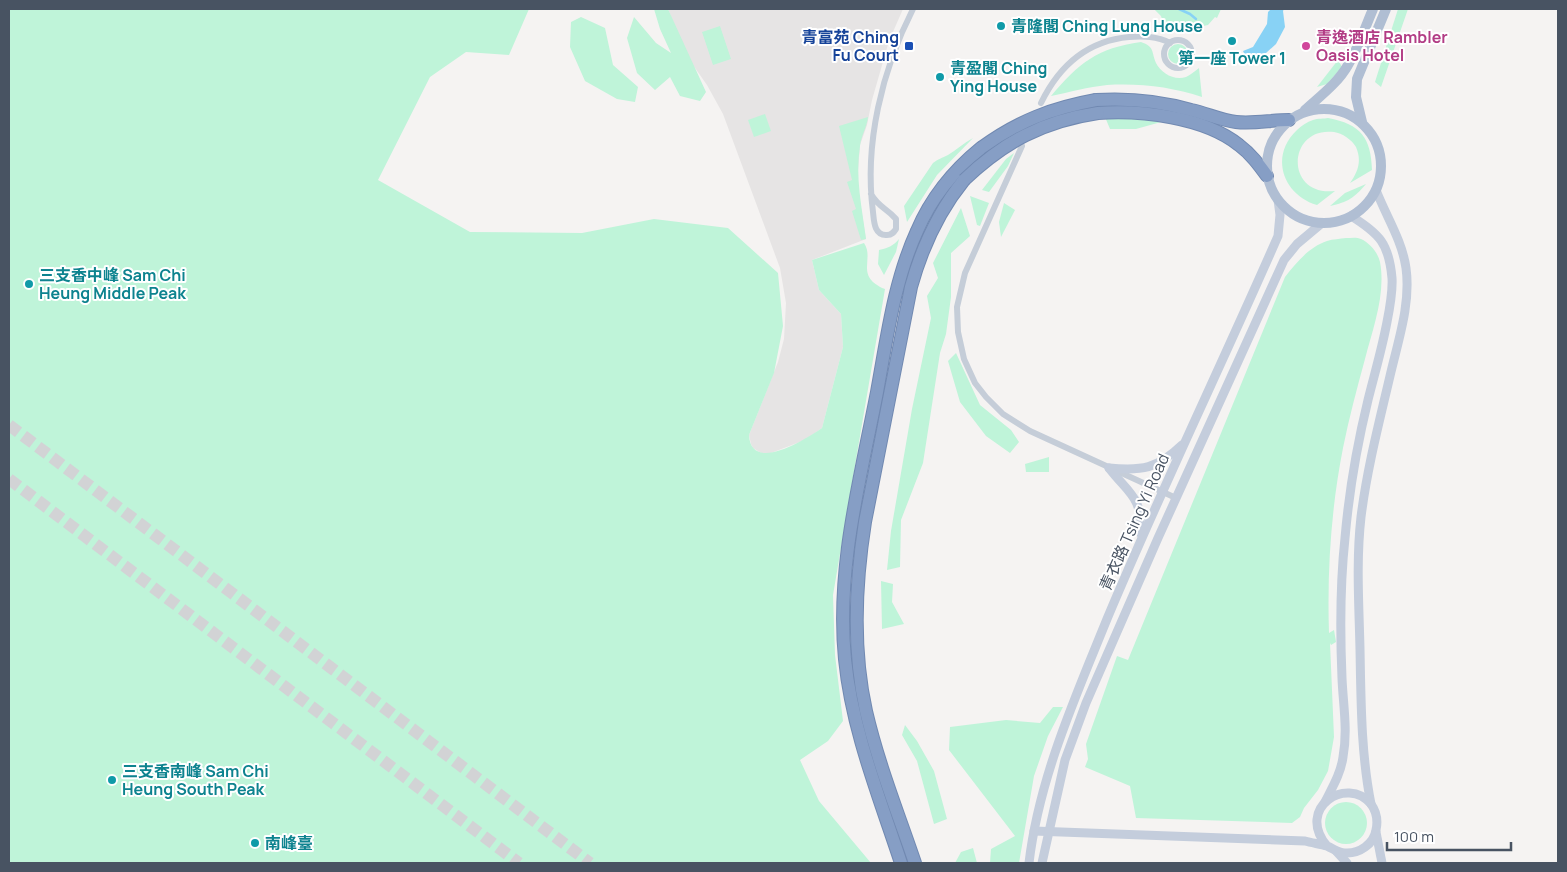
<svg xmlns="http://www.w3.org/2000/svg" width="1567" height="872" font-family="Manrope,'Noto Sans TC',sans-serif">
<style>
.education{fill:#e6e4e4}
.green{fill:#bff4d9}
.water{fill:#88d2f5}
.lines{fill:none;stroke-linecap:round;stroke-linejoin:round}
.stream{stroke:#88d2f5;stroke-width:2.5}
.highway-tunnel{stroke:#d2d3d5;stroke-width:12;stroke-dasharray:12 6;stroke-linecap:butt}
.highway-casing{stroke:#7189b1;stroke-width:14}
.street{stroke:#c5cdd8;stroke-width:6}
.secondary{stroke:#c4cddc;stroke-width:9}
.primary{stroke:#b0bed3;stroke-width:10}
.highway{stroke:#869ec5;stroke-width:12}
.highway-bridge-casing{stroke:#7189b1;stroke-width:14;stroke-linecap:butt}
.highway-bridge{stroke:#869ec5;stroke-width:12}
.culture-dot{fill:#0f9aa8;stroke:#fff;stroke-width:2}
.transit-dot{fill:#1a4fb4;stroke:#fff;stroke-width:2}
.hotel-dot{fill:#d1479c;stroke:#fff;stroke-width:2}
.labels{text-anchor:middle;stroke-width:4;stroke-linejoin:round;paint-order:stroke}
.culture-label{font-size:16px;font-weight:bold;fill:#0d838f;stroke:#fff;text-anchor:start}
.transit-label{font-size:16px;font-weight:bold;fill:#164399;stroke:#fff;text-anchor:end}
.hotel-label{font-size:16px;font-weight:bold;fill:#b23c85;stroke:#fff;text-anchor:start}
.street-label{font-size:16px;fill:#485362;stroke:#fff}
</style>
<rect width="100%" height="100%" fill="#f5f3f2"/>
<!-- education -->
<path class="education" d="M668,9H903L889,41L872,100L867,125L860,145L857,183L866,239L812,260L819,290L841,314L843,347L822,428L805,440L771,453H761L753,448L751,444L749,435L778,362L784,339L786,303L780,268L723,114L707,85L688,58Z"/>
<!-- green -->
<g class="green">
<path d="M9,9H529L509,55L466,52L430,77L378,180L470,232L582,233L654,219L728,228L778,273L783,326L774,373L749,435C751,474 806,439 822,428L843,347L841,314L819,290L812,260L864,243C875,259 854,276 885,289L833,595L835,655L843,721L828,741L800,760L819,801L871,863H9Z"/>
<path d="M654,9H668L706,92L700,101L680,96L670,77L655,90L637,73L627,38L634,17L656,43L671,53L660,29Z"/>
<path d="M1154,9H1221L1217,18L1215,17L1208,25L1174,32H1166L1161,16Z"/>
<path d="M1398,9H1408L1381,87L1375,82Z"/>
<path d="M581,17L605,28L613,65L638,87L635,102L617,99L585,81L570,47L571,22Z"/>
<path d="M720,26L731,59L713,65L702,32Z"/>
<path d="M1141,42C1155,47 1151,51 1156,63C1161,73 1174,81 1186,77C1190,75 1195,71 1199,68L1202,97C1172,87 1140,83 1107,85C1088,87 1070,92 1051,96C1079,63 1097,48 1141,42Z"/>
<circle cx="1178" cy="54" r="10"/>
<path d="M1338,60L1342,67L1327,84L1317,87Z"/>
<path d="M765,114L771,131L754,137L748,120Z"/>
<path d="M868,117C867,127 861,136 860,146C855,178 862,207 866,239L861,240L852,211L856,209L847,182L852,180L839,126Z"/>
<path d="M1105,117H1134L1161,122L1136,129H1110Z"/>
<path d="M1328,118C1361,124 1371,138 1372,170L1350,183C1358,172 1362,161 1356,147C1352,140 1342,133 1334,132C1287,126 1284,197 1335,191L1317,205C1283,195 1269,156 1297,130C1301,126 1307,122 1313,120C1318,118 1324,119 1328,118Z"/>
<path d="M973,138L937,175L907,222L904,206L933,163C938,159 942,158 948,155C956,150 964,143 973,138Z"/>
<path d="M1014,153L1008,166L989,192L982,190L1006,159Z"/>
<path d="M1366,184C1354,198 1348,202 1330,206L1345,193Z"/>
<path d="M970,196L989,203L980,226L977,225Z"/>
<path d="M1004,203L1015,210L1001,237L999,222Z"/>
<path d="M961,208L970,236L951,253V297L946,334L940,353L923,463L901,520L900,567L887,570L891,531L912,409L931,318L927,296L938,278L933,263Z"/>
<path d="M1346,238C1351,238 1357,237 1361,239C1370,243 1378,253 1380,262C1386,294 1373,328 1365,359C1357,388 1349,418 1343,448C1331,509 1327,571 1329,633L1334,630L1336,642L1331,645L1330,643L1334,737L1328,771L1318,790L1304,808L1300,817L1292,823L1136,818L1130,786L1085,767L1088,759L1086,744L1117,656L1128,660L1285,277C1296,263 1309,247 1327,241C1333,239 1340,239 1346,238Z"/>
<path d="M899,239L896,252L884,275L878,264L879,250C888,248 893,246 899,239Z"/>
<path d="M956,353L980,405L1011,430L1019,442L1010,453L986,436L960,402L948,361Z"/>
<path d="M1049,457V472H1026L1025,464Z"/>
<path d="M881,581L893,584L892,602L904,624L882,629Z"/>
<path d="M1053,707H1063L1048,736L1034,776L1019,863H990L991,849L1015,836L949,750L950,727L1006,720L1040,723Z"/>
<path d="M905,725L917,741L934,771L947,819L934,824L917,761L902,735Z"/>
<circle cx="1346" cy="823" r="21"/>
<path d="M973,848L977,863H955L961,852Z"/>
</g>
<!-- water -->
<path class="water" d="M1271,9H1284L1283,11L1285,27L1276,44L1266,53L1247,59L1243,51L1253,47L1267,24L1268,12Z"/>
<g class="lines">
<!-- stream -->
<path class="stream" d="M1179,9L1190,14L1196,19"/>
<!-- highway-tunnel -->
<g class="highway-tunnel">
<path d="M9,425L590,863"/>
<path d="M9,479L519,863"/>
</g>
<defs>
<g id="highway">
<path d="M1096,100C1129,98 1160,101 1191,110C1206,113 1220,120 1236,122C1254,124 1271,120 1289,120"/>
<path d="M1098,113C1141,110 1204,117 1239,145C1251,154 1259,165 1267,176"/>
<path d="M901,863C879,796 852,730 845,659C836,569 860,480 877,392C887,338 894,281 917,231C931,198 954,170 981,148"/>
<path d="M915,863C898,813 878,763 866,711C852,648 855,585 865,522L911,287C922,247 938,212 964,180"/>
</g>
</defs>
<!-- highway casing -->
<use href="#highway" class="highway-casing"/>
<!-- street -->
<g class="street">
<circle cx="1178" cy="54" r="14"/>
<path d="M1041,103C1059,66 1086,41 1129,37C1143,36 1157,36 1170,43"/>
<path d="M1022,146L965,273L957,307L958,332L964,359L975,383L986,397L1003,414L1030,431L1176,498"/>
<path d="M871,194C879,208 887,208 896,219V229C894,232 892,235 887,235C874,236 874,221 873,212C864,144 882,70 913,9"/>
</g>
<!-- secondary -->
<g class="secondary">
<path d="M1109,468C1142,471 1157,469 1182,445"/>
<path d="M1109,468C1129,494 1143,497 1140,533"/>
<path d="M1325,802C1332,788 1341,773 1343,757C1348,730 1343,704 1342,678C1340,631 1340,584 1345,538C1349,492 1357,445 1368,400C1374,376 1381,352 1386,327C1389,312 1393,294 1392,278C1389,244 1380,234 1351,216"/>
<path d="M1371,804C1361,754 1361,701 1360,649C1359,605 1356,561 1361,517C1367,469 1379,423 1390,376C1398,341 1411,304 1406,268C1402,240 1386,216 1376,190"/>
<path d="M1034,831L1305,841C1312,843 1320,844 1327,846C1334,849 1338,853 1345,853C1359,854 1374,844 1376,830C1378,821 1376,811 1371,804C1347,775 1295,808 1327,846"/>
<path d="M1376,832L1382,863"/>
<path d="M1336,851L1347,863"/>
<path d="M1029,863C1039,778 1075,698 1107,619C1161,490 1222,364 1278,236L1280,215L1278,200"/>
<path d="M1042,863L1065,760L1086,703L1158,538L1284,260L1297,244L1322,223"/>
</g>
<!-- primary -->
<g class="primary">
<circle cx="1324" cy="166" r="57"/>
<path d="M1305,110C1319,97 1338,83 1348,65C1358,48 1365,28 1373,9"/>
<path d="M1362,122L1356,97L1357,79L1386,9"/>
</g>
<!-- highway -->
<use href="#highway" class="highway"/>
<defs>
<g id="highway-bridge">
<path d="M981,148C1018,121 1052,108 1096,100"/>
<path d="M964,180C1004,142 1043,121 1098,113"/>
</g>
</defs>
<!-- highway-bridge casing -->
<use href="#highway-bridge" class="highway-bridge-casing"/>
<!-- highway-bridge -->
<use href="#highway-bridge" class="highway-bridge"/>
</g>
<!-- markers -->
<g class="culture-dot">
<circle cx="1001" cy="26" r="5"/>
<circle cx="1232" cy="41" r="5"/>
<circle cx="940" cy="77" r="5"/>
<circle cx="29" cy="284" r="5"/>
<circle cx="112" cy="780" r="5"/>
<circle cx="255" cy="843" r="5"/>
</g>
<rect class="transit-dot" x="904" y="41" width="10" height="10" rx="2.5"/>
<circle class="hotel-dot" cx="1306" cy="46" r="5"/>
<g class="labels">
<!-- culture labels -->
<g class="culture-label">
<text x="1011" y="32">青隆閣 Ching Lung House</text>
<text x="1232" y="64" text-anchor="middle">第一座 Tower 1</text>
<text x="950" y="74">青盈閣 Ching<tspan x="950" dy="18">Ying House</tspan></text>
<text x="39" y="281">三支香中峰 Sam Chi<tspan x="39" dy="18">Heung Middle Peak</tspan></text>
<text x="122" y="777">三支香南峰 Sam Chi<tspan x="122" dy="18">Heung South Peak</tspan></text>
<text x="265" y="849">南峰臺</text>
</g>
<!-- transit labels -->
<g class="transit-label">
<text x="899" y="43">青富苑 Ching<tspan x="899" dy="18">Fu Court</tspan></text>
</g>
<!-- hotel labels -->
<g class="hotel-label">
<text x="1316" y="43">青逸酒店 Rambler<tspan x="1316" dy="18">Oasis Hotel</tspan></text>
</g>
<!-- street labels -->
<g class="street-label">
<text transform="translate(1134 522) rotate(-66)" y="6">青衣路 Tsing Yi Road</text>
</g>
</g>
<!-- border -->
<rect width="1567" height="872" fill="none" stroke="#485362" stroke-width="20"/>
<!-- scale -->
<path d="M1387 842v8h124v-8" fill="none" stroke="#485362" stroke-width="2.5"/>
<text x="1394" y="842" font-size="15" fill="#485362" stroke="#ffffff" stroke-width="4" paint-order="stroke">100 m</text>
</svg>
